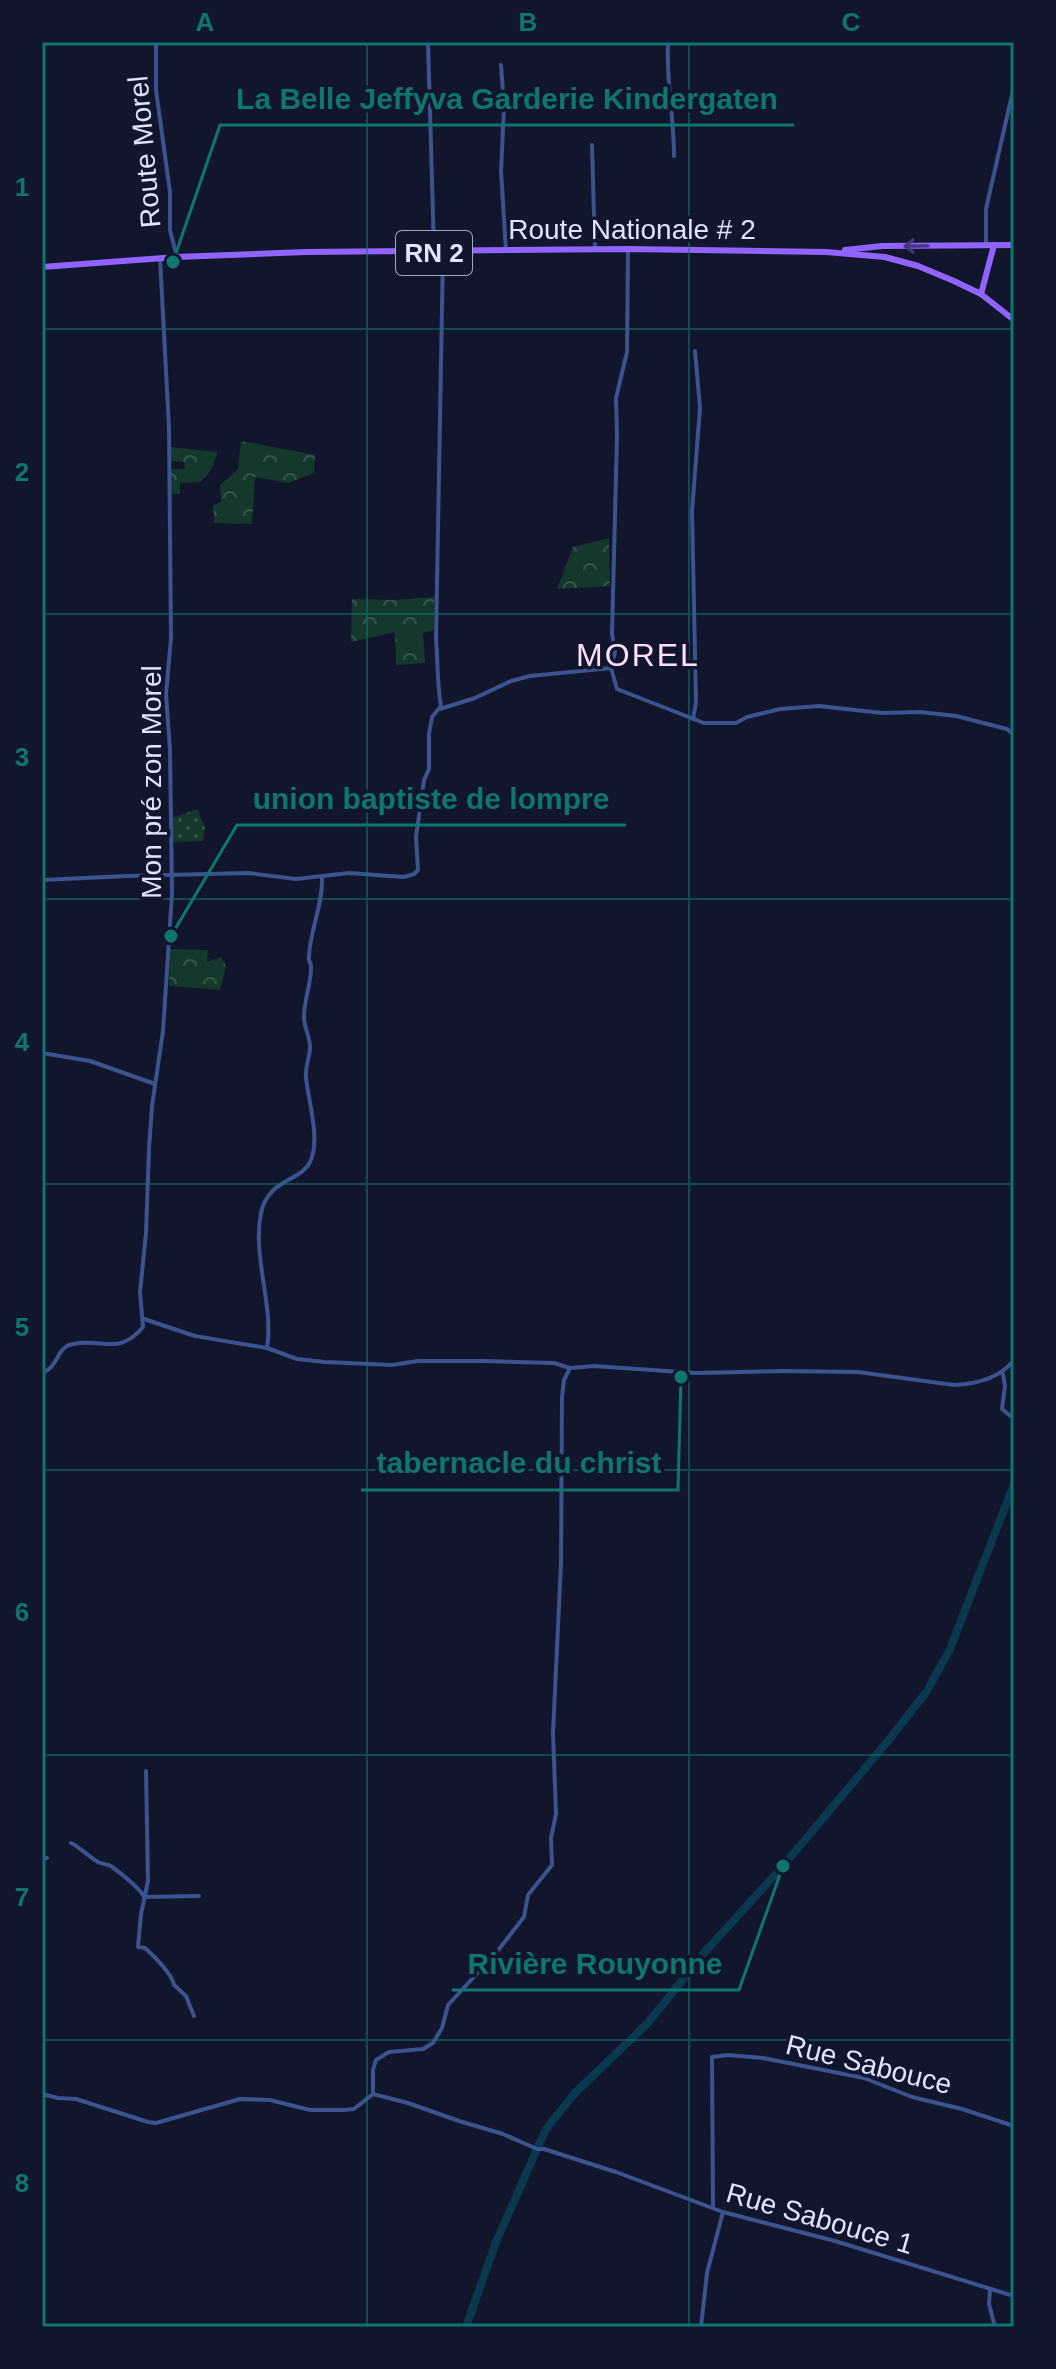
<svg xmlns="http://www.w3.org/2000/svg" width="1056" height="2369" font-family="Helvetica,sans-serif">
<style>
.grass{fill:url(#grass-dots)}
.forest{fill:url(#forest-crowns)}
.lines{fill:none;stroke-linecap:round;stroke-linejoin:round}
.river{stroke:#0a394e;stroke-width:8}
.minor{stroke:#3b538e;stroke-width:4}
.major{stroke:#9264ff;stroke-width:6}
.oneway{stroke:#453581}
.grid{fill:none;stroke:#0f766e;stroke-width:2;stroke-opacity:0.55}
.labels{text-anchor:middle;stroke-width:7;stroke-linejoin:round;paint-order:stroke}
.shield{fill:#11162d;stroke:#a0a7c0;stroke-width:2}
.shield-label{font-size:26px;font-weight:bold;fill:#dde5ff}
.street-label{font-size:28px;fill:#dde5ff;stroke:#11162d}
.quarter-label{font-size:32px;letter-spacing:2px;fill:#ffdffe;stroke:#11162d}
.leader{fill:none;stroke:#0f766e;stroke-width:3}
.callout-dot{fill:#0f766e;stroke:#11162d;stroke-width:3}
.callout-label{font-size:30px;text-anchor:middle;font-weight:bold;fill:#0f766e;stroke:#11162d;stroke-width:7;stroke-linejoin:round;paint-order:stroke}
.neatline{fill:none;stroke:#0f766e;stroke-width:3}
.grid-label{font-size:26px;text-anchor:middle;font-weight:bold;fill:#0f766e}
</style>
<defs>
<pattern id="grass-dots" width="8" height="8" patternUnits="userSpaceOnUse" patternTransform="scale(2)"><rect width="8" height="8" fill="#14382b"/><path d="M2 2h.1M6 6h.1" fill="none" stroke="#36554b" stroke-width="1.8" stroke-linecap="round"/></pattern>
<pattern id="forest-crowns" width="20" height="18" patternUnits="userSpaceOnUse" patternTransform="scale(2)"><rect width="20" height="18" fill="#14382b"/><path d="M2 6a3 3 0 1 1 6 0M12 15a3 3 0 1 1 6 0" fill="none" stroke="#36554b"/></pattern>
</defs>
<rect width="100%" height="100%" fill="#11162d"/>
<!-- grass -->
<path class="grass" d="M197,809L205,828L203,841L172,842L173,818Z"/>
<!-- forest -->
<g class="forest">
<path d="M241,441L315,455L314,473L288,483L255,477L252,524L214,523L213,505L221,502L220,485L238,469Z"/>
<path d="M170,447L218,452L211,470L200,482L180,483V494H171V469H185L184,462L170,461Z"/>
<path d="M609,538L610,586L557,589L573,547Z"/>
<path d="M434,597V630L423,633L425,663L396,665L395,632L351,642L352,599L394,600Z"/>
<path d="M170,949L208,950L207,962L221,957L226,966L220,990L169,986Z"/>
</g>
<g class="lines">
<!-- river -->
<path class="river" d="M466,2327L496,2242L546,2129L575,2093L648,2023L704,1953L783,1866L888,1741L927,1691L950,1649L1014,1484"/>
<!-- minor -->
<g class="minor">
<path d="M156,42V90L170,192V230L177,257"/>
<path d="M428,42L434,250"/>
<path d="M668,42C666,81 674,117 674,156"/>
<path d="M501,65L504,107L501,171L506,250"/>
<path d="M592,145L595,250"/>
<path d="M986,245V209L1014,86"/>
<path d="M628,249L627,352L616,398L617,435L612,634L615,652L611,668L617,689L704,723H736L747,717L780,709L819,706L882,713L920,712L956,716L1007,729L1014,735"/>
<path d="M440,709L475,698L511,681L530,676L611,668"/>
<path d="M693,719L696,702L692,511L700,408L695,351"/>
<path d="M42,880L127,876L248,873L296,879L349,873L404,877L414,874L418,870L416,837L424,780L429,769V734L432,717L441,706C437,684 438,662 436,640L443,252"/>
<path d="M42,1053L90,1061L155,1084"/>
<path d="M144,1319L195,1336L267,1348L297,1359L325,1362L392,1365L418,1361H483L554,1363L570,1368L594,1366L695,1373L782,1371L858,1372L954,1385C976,1384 1000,1378 1014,1360"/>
<path d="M267,1348C274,1306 252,1256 261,1213C268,1179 300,1182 310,1162C321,1140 308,1100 306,1077C305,1066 310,1057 310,1047C310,1037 304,1027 304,1017C304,1000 311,984 311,968C311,959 308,965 309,956C310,930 323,905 322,878"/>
<path d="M42,1373C59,1367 56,1347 73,1344C103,1338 119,1356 143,1327L140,1292L146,1233L149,1149L152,1106L163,1031L172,894L170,750L166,694L171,638L169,428L160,258"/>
<path d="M1003,1374L1005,1386L1002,1409L1014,1419"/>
<path d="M146,1771L148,1881L141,1914L138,1947L145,1948C153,1955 173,1975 174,1985L186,1996L194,2016"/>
<path d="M71,1843C81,1848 88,1856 98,1862C102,1864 107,1864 111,1866C118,1871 142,1890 144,1897L199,1896"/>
<path d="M42,1860L47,1858"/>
<path d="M42,2094L58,2098L76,2099L148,2122L156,2123L240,2099L270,2100L310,2110H344L354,2109L373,2094L408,2103L459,2121L503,2134L537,2149H544L616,2172L723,2212L835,2241L1014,2296"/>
<path d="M373,2094V2070L376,2060L389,2052L423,2049L433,2043L442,2028L448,2005L496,1953L524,1917L528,1895L552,1865L551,1838L556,1814L553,1733L561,1563L562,1397L564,1380L570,1368"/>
<path d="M713,2206L712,2057L728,2055L763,2058L864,2078L912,2097L962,2109L1014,2126"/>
<path d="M990,2290L989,2304L995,2327"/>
<path d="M701,2327L707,2273L723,2212"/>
</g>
<!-- major -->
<g class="major">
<path d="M845,250L882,246L1014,245"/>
<path d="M42,267L177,257L306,252L628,249L826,252L885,257L918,266L954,281L981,294L1014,320"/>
<path d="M981,294L994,245"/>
</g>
</g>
<!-- one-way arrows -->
<defs><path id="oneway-shaft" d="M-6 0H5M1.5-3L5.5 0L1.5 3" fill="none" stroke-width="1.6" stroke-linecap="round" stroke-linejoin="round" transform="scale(2)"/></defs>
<use class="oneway" href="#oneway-shaft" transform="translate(916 246) rotate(179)"/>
<!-- grid -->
<path class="grid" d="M367,42V2327M689,42V2327M42,329H1014M42,614H1014M42,899H1014M42,1184H1014M42,1470H1014M42,1755H1014M42,2040H1014"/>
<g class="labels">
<!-- shield labels -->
<rect class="shield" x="396" y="231" width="76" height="44" rx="6"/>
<g class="shield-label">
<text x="434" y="262">RN 2</text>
</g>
<!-- street labels -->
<g class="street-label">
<text transform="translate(144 152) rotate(-95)" y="10">Route Morel</text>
<text x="632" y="239">Route Nationale # 2</text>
<text transform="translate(151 782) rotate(-90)" y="10">Mon pré zon Morel</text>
<text transform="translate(869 2064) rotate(14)" y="10">Rue Sabouce</text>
<text transform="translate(820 2218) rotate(16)" y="10">Rue Sabouce 1</text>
</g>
<!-- quarter labels -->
<g class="quarter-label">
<text x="638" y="666">MOREL</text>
</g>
</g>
<!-- callouts -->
<path class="leader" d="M173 262L220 125H794M171 936L237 825H626M681 1377L678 1490H361M783 1866L739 1990H452"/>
<g class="callout-dot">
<circle cx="173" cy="262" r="8"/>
<circle cx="171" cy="936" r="8"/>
<circle cx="681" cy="1377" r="8"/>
<circle cx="783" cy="1866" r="8"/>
</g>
<g class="callout-label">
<text x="507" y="109">La Belle Jeffyva Garderie Kindergaten</text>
<text x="431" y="809">union baptiste de lompre</text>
<text x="519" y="1473">tabernacle du christ</text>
<text x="595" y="1974">Rivière Rouyonne</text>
</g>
<!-- border -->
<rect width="1056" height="2369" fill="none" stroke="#11162d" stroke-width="88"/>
<rect x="44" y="44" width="968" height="2281" class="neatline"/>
<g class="grid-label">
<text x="205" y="31">A</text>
<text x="528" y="31">B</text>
<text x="851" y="31">C</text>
<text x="22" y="196">1</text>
<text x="22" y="481">2</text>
<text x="22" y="766">3</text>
<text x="22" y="1051">4</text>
<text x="22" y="1336">5</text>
<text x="22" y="1621">6</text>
<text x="22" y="1906">7</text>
<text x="22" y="2192">8</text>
</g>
</svg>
